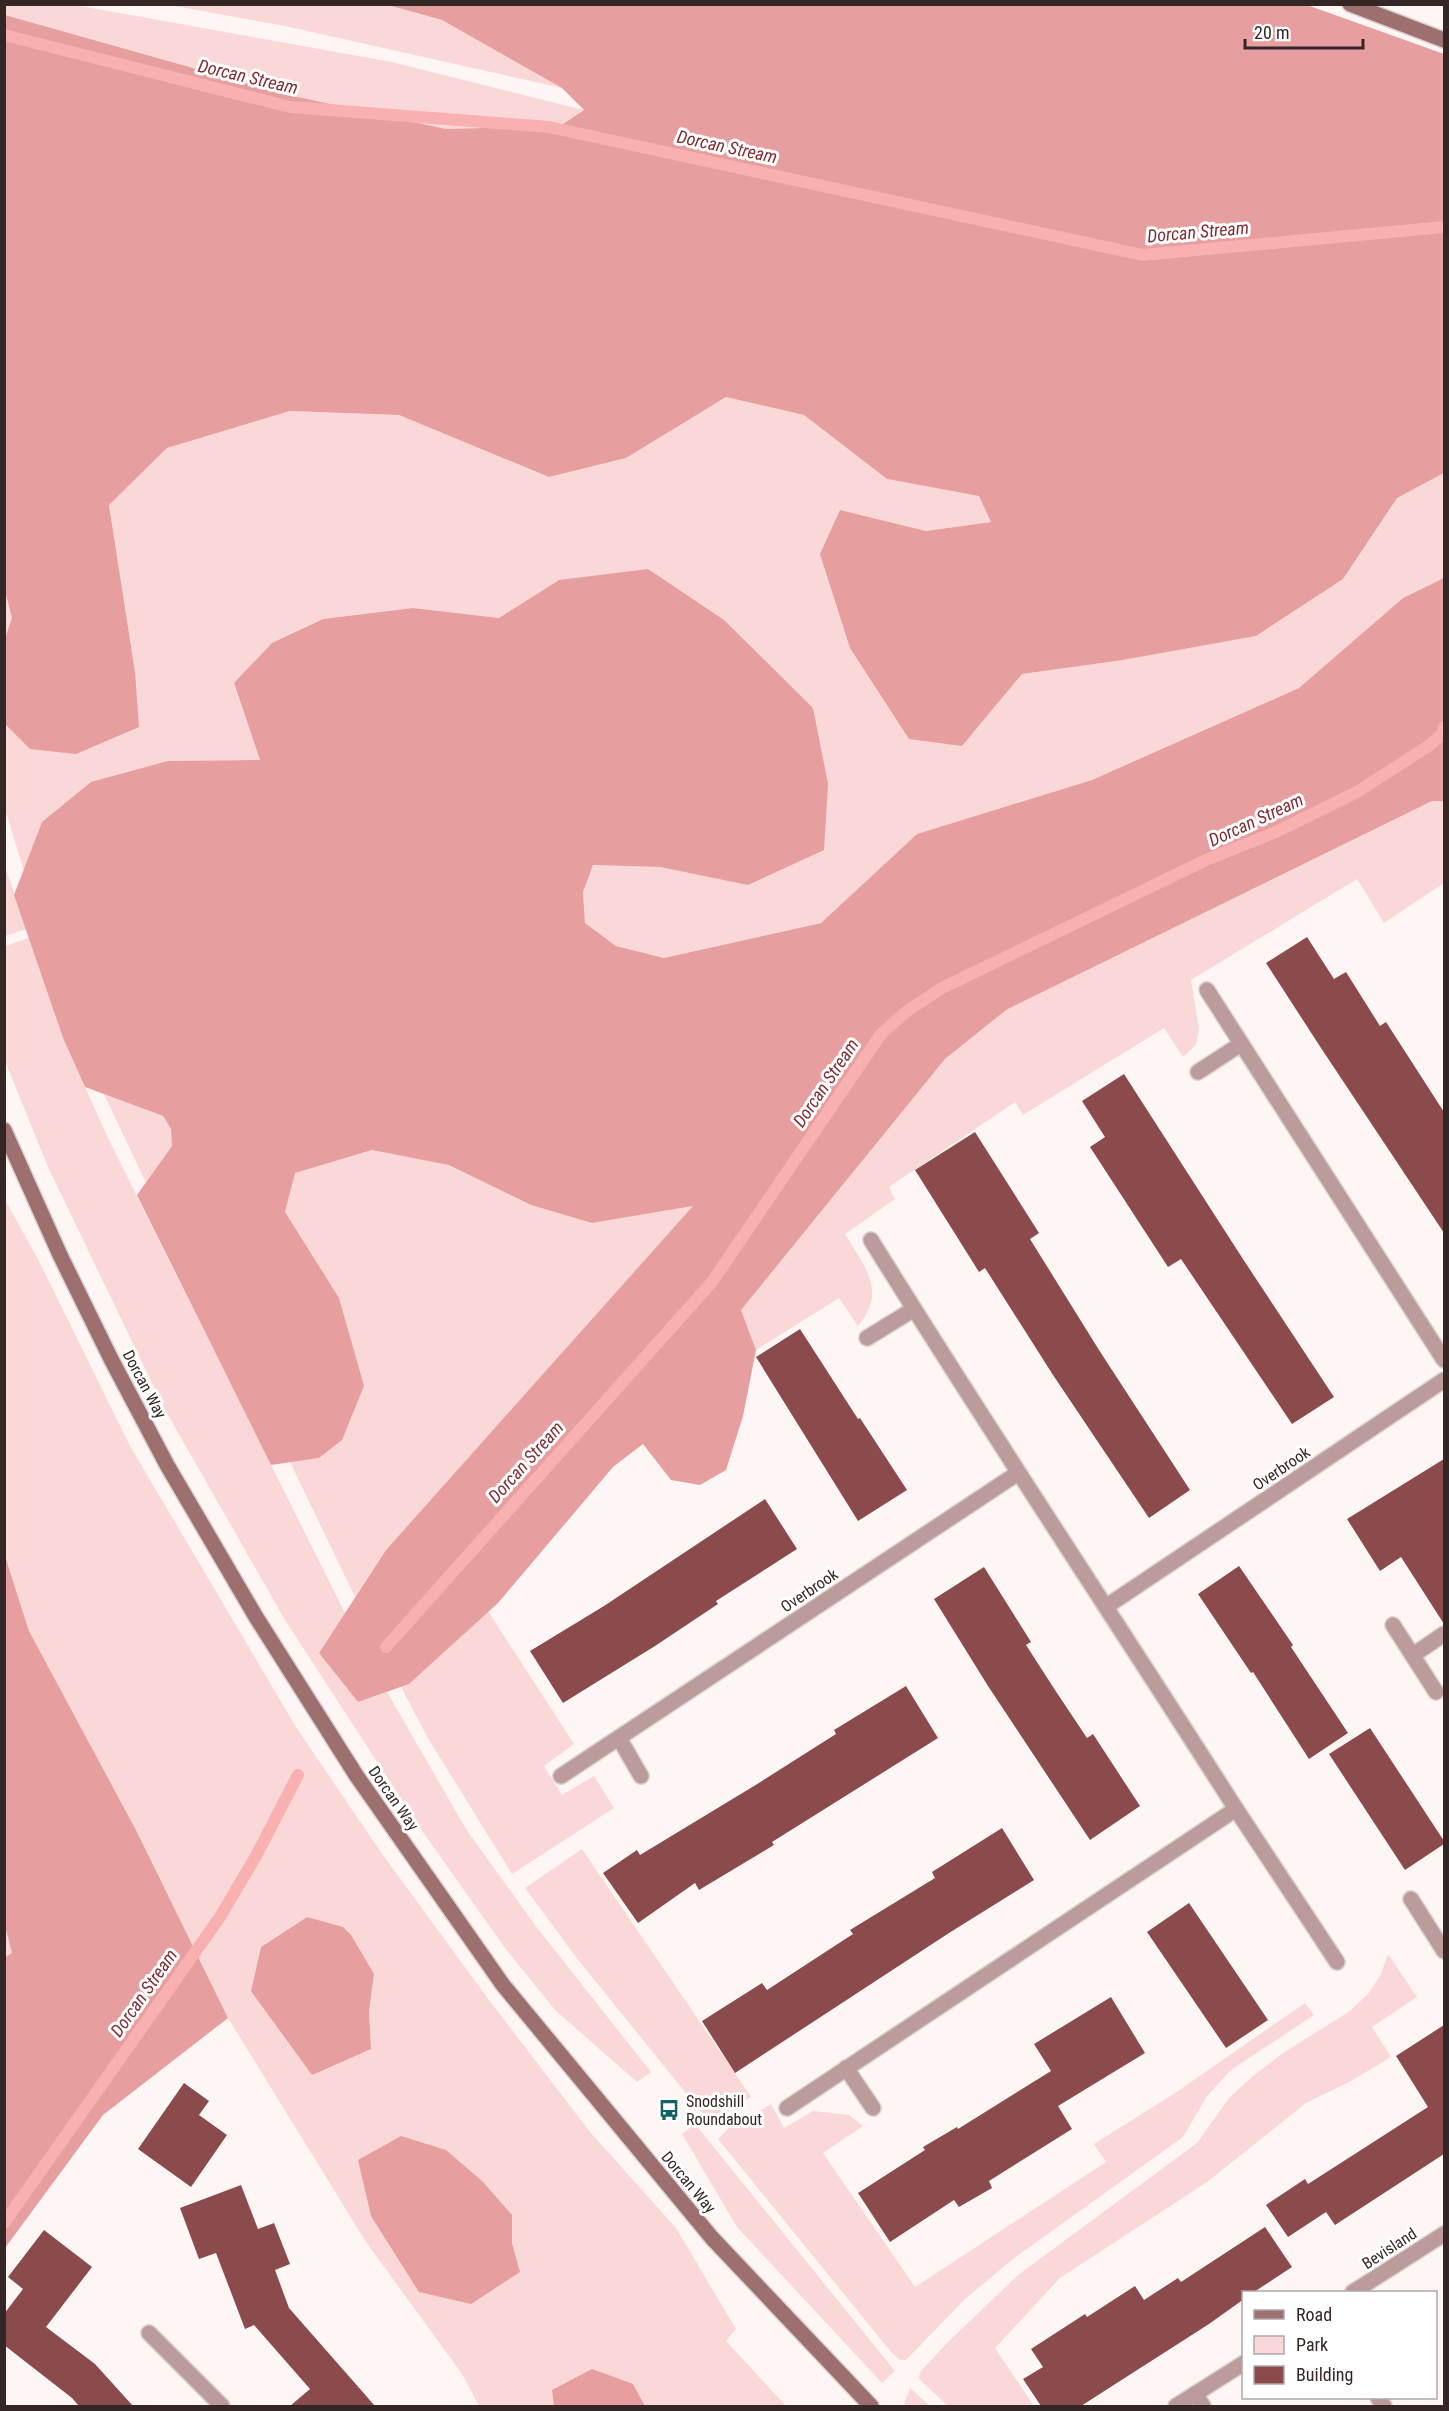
<svg xmlns="http://www.w3.org/2000/svg" width="1449" height="2411" font-family="'Roboto Condensed',sans-serif">
<style>
.green{fill:#f9d8d7;fill-rule:evenodd}
.forest{fill:#e69e9e}
.lines{fill:none;stroke-linecap:round;stroke-linejoin:round}
.stream{stroke:#f9b0b0;stroke-width:12}
.building{fill:#8b4b4d}
.street-casing{stroke:#dad1d0;stroke-width:18}
.secondary-casing{stroke:#dad1d0;stroke-width:18}
.street{stroke:#bc9c9b;stroke-width:15}
.secondary{stroke:#9d6f6f;stroke-width:15}
.labels{text-anchor:middle;stroke-width:6;stroke-linejoin:round;paint-order:stroke}
.street-label{font-size:16px;fill:#352626;stroke:#fff}
.poi-label{font-size:16px;fill:#352626;stroke:#fff;text-anchor:start}
.water-label{font-size:18px;font-style:italic;fill:#812d34;stroke:#fff}
</style>
<rect width="100%" height="100%" fill="#fef6f5"/>
<!-- green -->
<g class="green">
<path d="M4,5H75L392,62L584,110L560,126L446,129L289,95L5,15Z"/>
<path d="M169,5H388L442,20L562,88L285,26Z"/>
<path d="M726,397L804,415L887,479L979,496L991,522L926,531L840,510L962,746L1022,674L1123,660L1256,636L1343,579L1397,498L1444,473V578L1403,598L1299,688L1092,780L917,834L821,923L664,958L616,946L585,923L583,892L593,865L660,867L749,885L559,580L499,618L413,608L323,619L272,643L234,684L260,760L168,761L42,822L24,871L5,809L4,723L6,727L135,672L109,505L167,448L290,411L399,415L549,477L626,458Z"/>
<path d="M4,587L12,618L5,638H4Z"/>
<path d="M1432,801H1444V883L1384,923L1357,879L1191,980L1199,1029L1196,1045L1183,1057L1164,1028L1023,1115L1015,1102L889,1187L895,1199L845,1234C864,1266 888,1291 858,1326L839,1298L756,1350L741,1310L945,1059L1006,1010Z"/>
<path d="M4,864L27,929L5,936H4Z"/>
<path d="M29,938L63,1038L109,1140L345,1613L319,1653L358,1702L387,1692L466,1829L535,1925L651,2072L637,2082L555,2010L505,1948L420,1828L285,1620L164,1408L48,1167L5,1061V946Z"/>
<path d="M104,1094L163,1116L171,1129L172,1146L146,1183Z"/>
<path d="M372,1150L449,1164L531,1205L592,1223L694,1206L386,1550L355,1597L290,1462L319,1458L285,1212L294,1173Z"/>
<path d="M4,1198L39,1261L130,1446L296,1727L380,1851L486,1996L590,2132L676,2228L736,2329L726,2341L786,2406H645L633,2384L552,2390L554,2406H479L462,2374L366,2242L228,2018L137,1832L29,1631L5,1556ZM307,1917L374,1973L369,2011L371,2049L251,1991L261,1947ZM446,2150L512,2215V2243L520,2272Z"/>
<path d="M488,1611L574,1744L544,1766L562,1795L594,1776L614,1808L512,1874L429,1740L401,1687L409,1684Z"/>
<path d="M582,1849L751,2097L710,2123L576,1957L525,1888Z"/>
<path d="M4,1922L12,1953L5,1958H4Z"/>
<path d="M1388,1954L1417,1997L1372,2027L1391,2057L1351,2081L1306,2103L1207,2182L1060,2278L995,2348L1034,2406H948L919,2379L920,2372L947,2343L1018,2275L1197,2143L1229,2098L1253,2076L1283,2053L1350,2011L1368,1994L1381,1974Z"/>
<path d="M1305,2003L1314,2015L1231,2070L1207,2096L1183,2137L1013,2259L964,2300L906,2360H900L891,2352L718,2139L729,2128L771,2104L784,2128L813,2111L849,2115L863,2126L823,2153L915,2287L1106,2162L1094,2144L1175,2093Z"/>
<path d="M695,2124L895,2371L882,2383L737,2227L682,2134Z"/>
<path d="M910,2388L930,2406H907L904,2404Z"/>
</g>
<!-- forest -->
<g class="forest">
<path d="M388,5H1307L1444,54V473L1397,498L1343,579L1256,636L1123,660L1022,674L962,746L909,739L850,648L820,554L840,510L926,531L991,522L979,496L887,479L804,415L726,397L626,458L549,477L399,415L290,411L167,448L109,505L135,672L139,727L76,754L30,749L4,723L5,638L12,618L4,587L5,15L289,95L446,129L560,126L584,110L562,88L442,20Z"/>
<path d="M648,569L724,620L813,708L828,784L824,850L748,885L660,867L593,865L583,892L585,923L616,946L664,958L821,923L917,834L1092,780L1299,688L1403,598L1444,578V801H1432L1006,1010L945,1059L741,1310L756,1350L743,1416L726,1470L700,1485L671,1480L643,1444L613,1467L498,1603L409,1684L358,1702L319,1653L386,1550L693,1206L592,1223L531,1205L449,1165L372,1150L295,1173L285,1212L339,1298L364,1386L342,1440L319,1458L271,1465L137,1195L172,1146L171,1129L163,1116L85,1087L63,1038L14,895L42,822L91,782L168,761L260,760L234,683L272,643L323,619L413,608L499,618L559,580Z"/>
<path d="M5,1556L29,1631L137,1832L228,2018L103,2115L5,2248L4,1958L12,1953L4,1922Z"/>
<path d="M307,1917L343,1927L351,1935L374,1974L369,2011L371,2049L312,2075L251,1991L261,1947Z"/>
<path d="M401,2136L446,2150L482,2181L512,2215V2243L520,2272L471,2304L419,2292L371,2216L358,2160Z"/>
<path d="M592,2369L633,2384L645,2406H554L552,2390Z"/>
</g>
<g class="lines">
<!-- stream -->
<g class="stream">
<path d="M4,35L290,107L549,127L1143,255L1444,227"/>
<path d="M386,1647L712,1282L881,1034L907,1011L942,988L1206,860L1276,832L1357,792L1430,745L1443,733L1444,727"/>
<path d="M4,2223L220,1917L256,1856L298,1775"/>
</g>
</g>
<!-- building -->
<g class="building">
<path d="M1307,937L1334,979L1346,972L1380,1026L1386,1022L1444,1112V1233L1321,1048L1266,963Z"/>
<path d="M1124,1074L1241,1256L1334,1397L1292,1424L1181,1259L1168,1267L1090,1147L1105,1137L1082,1101Z"/>
<path d="M975,1132L1039,1233L1030,1239L1099,1350L1190,1490L1149,1518L1053,1375L985,1268L979,1272L915,1170Z"/>
<path d="M800,1329L858,1419L860,1418L907,1490L858,1521L756,1357Z"/>
<path d="M1444,1459V1624L1401,1557L1380,1571L1347,1519Z"/>
<path d="M765,1499L797,1549L716,1601L718,1604L655,1646L563,1703L530,1651L604,1606Z"/>
<path d="M1239,1566L1293,1645L1291,1647L1348,1733L1309,1759L1253,1672L1251,1673L1198,1594Z"/>
<path d="M984,1567L1031,1642L1026,1645L1055,1690L1087,1738L1093,1734L1140,1806L1090,1840L988,1686L934,1599Z"/>
<path d="M906,1686L938,1738L772,1842L774,1845L699,1890L695,1883L638,1923L603,1873L637,1850L640,1855L754,1786L836,1734L834,1730Z"/>
<path d="M1370,1728L1444,1841V1844L1405,1870L1329,1754Z"/>
<path d="M1002,1828L1034,1880L949,1933L735,2073L702,2021L762,1983L767,1990L853,1934L850,1930L935,1878L932,1872Z"/>
<path d="M1189,1903L1268,2020L1226,2048L1147,1932Z"/>
<path d="M1111,1997L1145,2053L1058,2106L1072,2129L989,2181L992,2188L959,2207L954,2200L890,2242L858,2193L925,2150L923,2147L957,2127L958,2129L1051,2071L1034,2044Z"/>
<path d="M1444,2025V2154L1335,2225L1326,2212L1288,2237L1266,2205L1305,2179L1308,2184L1428,2107L1396,2056Z"/>
<path d="M184,2083L209,2101L199,2115L227,2135L191,2187L138,2149Z"/>
<path d="M241,2185L258,2229L274,2223L290,2264L275,2270L289,2308L375,2406H290L310,2389L254,2325L245,2329L216,2253L199,2259L180,2208Z"/>
<path d="M1265,2227L1292,2267L1254,2292H1244V2299L1209,2324L1081,2406H1041L1023,2379L1043,2367L1031,2349L1085,2314L1087,2317L1135,2286L1144,2300L1178,2278L1181,2282Z"/>
<path d="M44,2230L92,2267L46,2327L95,2364L133,2406H79L72,2398L4,2345V2314L23,2289L8,2277Z"/>
</g>
<g class="lines">
<defs>
<g id="street">
<path d="M1207,990L1444,1360"/>
<path d="M1198,1072L1241,1044"/>
<path d="M867,1338L914,1309"/>
<path d="M1107,1606L1444,1380"/>
<path d="M1393,1625L1436,1692"/>
<path d="M1413,1655L1444,1634"/>
<path d="M619,1738L641,1776"/>
<path d="M561,1776L1018,1473"/>
<path d="M1236,1809L1337,1962"/>
<path d="M1411,1899L1444,1951"/>
<path d="M846,2068L873,2108"/>
<path d="M787,2108L1236,1809C1115,1619 990,1432 871,1240"/>
<path d="M1353,2292L1444,2234"/>
<path d="M149,2333L222,2406"/>
<path d="M1195,2394L1203,2406"/>
<path d="M1378,2398L1384,2406"/>
<path d="M1176,2406L1244,2363"/>
</g>
<g id="secondary">
<path d="M1350,4L1444,40"/>
<path d="M4,1130L60,1255L111,1359L167,1465L256,1617L356,1775L503,1985L712,2238L871,2406"/>
</g>
</defs>
<!-- street casing -->
<use href="#street" class="street-casing"/>
<!-- secondary casing -->
<use href="#secondary" class="secondary-casing"/>
<!-- street -->
<use href="#street" class="street"/>
<!-- secondary -->
<use href="#secondary" class="secondary"/>
</g>
<!-- icons -->
<defs>
<symbol id="bus-bare" viewBox="-9 -9 18 18"><path d="M-5-6H5V4H4V6H2V4H-2V6H-4V4H-5ZM-3.5-4V0h7V-4ZM-3.5 1.2v1.5H-2V1.2ZM2 1.2v1.5H3.5V1.2Z" fill="#106265" stroke="#fff" stroke-width="2.5" paint-order="stroke"/></symbol>
</defs>
<g fill-rule="evenodd">
<use href="#bus-bare" x="654" y="2095" width="30" height="30"/>
</g>
<g class="labels">
<!-- street labels -->
<g class="street-label">
<text transform="translate(145 1384) rotate(62)" y="6">Dorcan Way</text>
<text transform="translate(1281 1468) rotate(-34)" y="6">Overbrook</text>
<text transform="translate(809 1590) rotate(-34)" y="6">Overbrook</text>
<text transform="translate(394 1798) rotate(55)" y="6">Dorcan Way</text>
<text transform="translate(689 2182) rotate(50)" y="6">Dorcan Way</text>
<text transform="translate(1389 2248) rotate(-33)" y="6">Bevisland</text>
</g>
<!-- poi labels -->
<g class="poi-label">
<text x="686" y="2107">Snodshill<tspan x="686" dy="18">Roundabout</tspan></text>
</g>
<!-- water labels -->
<g class="water-label">
<text transform="translate(248 77) rotate(13)" y="6">Dorcan Stream</text>
<text transform="translate(727 147) rotate(12)" y="6">Dorcan Stream</text>
<text transform="translate(1198 232) rotate(-5)" y="6">Dorcan Stream</text>
<text transform="translate(1256 820) rotate(-25)" y="6">Dorcan Stream</text>
<text transform="translate(826 1083) rotate(-56)" y="6">Dorcan Stream</text>
<text transform="translate(526 1462) rotate(-48)" y="6">Dorcan Stream</text>
<text transform="translate(144 1993) rotate(-55)" y="6">Dorcan Stream</text>
</g>
</g>
<!-- border -->
<rect width="1449" height="2411" fill="none" stroke="#352626" stroke-width="12"/>
<!-- legend -->
<rect x="1242" y="2291" width="195" height="108" fill="#ffffff" stroke="#aea8a8" stroke-width="1.5"/>
<rect x="1254" y="2310" width="30" height="9" fill="#9d6f6f" stroke="#aea8a8" stroke-width="1.5"/>
<text x="1296" y="2321" font-size="18" fill="#352626">Road</text>
<rect x="1254" y="2336" width="30" height="18" fill="#f9d8d7" stroke="#aea8a8" stroke-width="1.5"/>
<text x="1296" y="2351" font-size="18" fill="#352626">Park</text>
<rect x="1254" y="2366" width="30" height="18" fill="#8b4b4d" stroke="#aea8a8" stroke-width="1.5"/>
<text x="1296" y="2381" font-size="18" fill="#352626">Building</text>
<!-- scale -->
<path d="M1245 39v9h118v-9" fill="none" stroke="#352626" stroke-width="3"/>
<text x="1254" y="39" font-size="18" fill="#352626" stroke="#ffffff" stroke-width="4.5" paint-order="stroke">20 m</text>
</svg>
